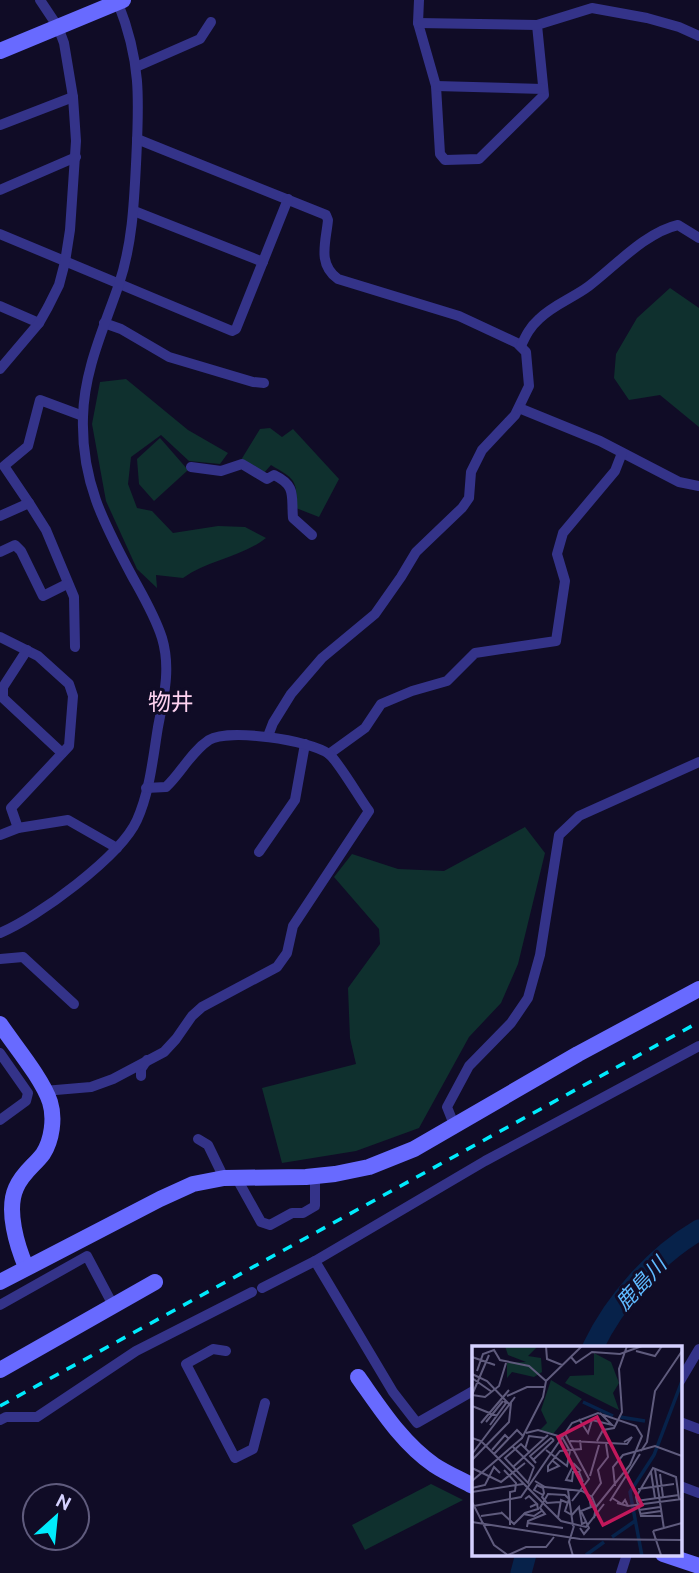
<svg xmlns="http://www.w3.org/2000/svg" width="699" height="1573" font-family="Ubuntu,'Noto Sans JP',sans-serif">
<style>
.green{fill:#0f302e}
.lines{fill:none;stroke-linecap:round;stroke-linejoin:round}
.river{stroke:#07224a;stroke-width:21}
.street{stroke:#343389;stroke-width:10}
.secondary{stroke:#686aff;stroke-width:16}
.rail{stroke:#00ebfc;stroke-width:3.5;stroke-dasharray:10 9;stroke-linecap:butt}
.labels{text-anchor:middle;stroke-width:6;stroke-linejoin:round;paint-order:stroke}
.water-label{font-size:21px;font-style:italic;fill:#5fbaff;stroke:#100c26}
.quarter-label{font-size:23px;fill:#ffd3f1;stroke:#100c26}
.inset-river{fill:none;stroke:#07224a;stroke-width:3.5}
.inset-road{fill:none;stroke:#5f5b7d;stroke-width:2}
.view{fill:#c2185b;fill-opacity:0.15;stroke:#c2185b;stroke-width:3.5}
.inset-edge{fill:none;stroke:#d5d1ff;stroke-width:3.5}
</style>
<rect width="100%" height="100%" fill="#100c26"/>
<!-- green -->
<g class="green">
<path d="M670,288L699,308V427L660,395L629,400L614,378L616,354L637,318Z"/>
<path d="M126,379L188,430L228,453L220,464L189,461L161,435L131,457L128,484L137,508L152,511L173,533L218,526L245,527L266,538C242,557 208,560 183,578L156,575L157,588L137,569L106,501L92,424L100,382Z"/>
<path d="M270,428L282,437L293,429L339,479L319,517L296,508C298,479 294,479 271,465L263,474L241,460L260,429Z"/>
<path d="M160,438L188,470L154,501L139,484L137,459Z"/>
<path d="M525,827L545,853L518,964L501,1003L469,1037L419,1128L356,1151L282,1163L262,1088L356,1064L350,1038L348,988L380,944L379,929L334,877L352,854L398,869L444,871Z"/>
<path d="M431,1484L463,1500L365,1550L352,1525Z"/>
</g>
<g class="lines">
<!-- river -->
<g class="river">
<path d="M593,1347C615,1301 655,1256 699,1230"/>
<path d="M521,1573L526,1554"/>
</g>
<!-- street -->
<g class="street">
<path d="M419,0L418,23L436,86L440,154L445,160L479,159L544,95L537,25L592,8L647,18L679,27L699,36"/>
<path d="M418,23L537,25"/>
<path d="M136,67L200,39L211,22"/>
<path d="M436,86L543,89"/>
<path d="M0,125L73,97"/>
<path d="M137,139L326,215L328,220C326,242 317,264 338,279L459,316L517,343L526,352L529,386L515,415L482,450L471,472L469,498L462,508L416,552L401,577L375,614L322,658L291,694L273,723L268,736"/>
<path d="M0,190L76,157"/>
<path d="M134,211L263,262"/>
<path d="M0,234L232,331L236,329L288,199"/>
<path d="M0,306L39,323"/>
<path d="M104,323L121,329L169,357L253,382L264,383"/>
<path d="M521,346C526,335 530,327 539,319C553,305 573,298 589,286C614,267 646,232 678,225L699,238"/>
<path d="M0,369L39,323L48,307L59,285L65,262L70,230L76,141L73,97L64,43L58,27L40,0"/>
<path d="M519,408L600,441L679,482L699,486"/>
<path d="M191,467L221,471L242,464L267,479L274,475C297,486 291,496 293,518L312,535"/>
<path d="M29,503L4,466L28,446L40,400L83,416"/>
<path d="M0,516L29,503L46,530L74,597L75,647"/>
<path d="M0,552L15,545L21,551L43,596L67,584"/>
<path d="M0,637L38,656L69,684L73,696L69,746L11,808L18,828"/>
<path d="M27,650L3,687V698L62,753"/>
<path d="M329,754L365,728L381,704L412,691L447,681L475,653L556,641L565,581L557,554L563,533L615,471L622,453"/>
<path d="M0,835L18,828L68,820L117,848"/>
<path d="M259,852L295,800L305,744"/>
<path d="M0,933C37,918 121,856 137,820C150,791 153,757 158,727C164,696 171,668 162,638C155,616 143,596 132,576C103,522 81,480 83,417C84,370 104,328 119,284C132,245 134,205 136,164C139,102 142,63 118,3"/>
<path d="M0,959L23,957L74,1004"/>
<path d="M0,1053L28,1093L26,1101L0,1120"/>
<path d="M141,1076V1069L147,1060"/>
<path d="M44,1091L91,1087L113,1079L164,1052L176,1039L192,1016L202,1007L277,967L287,953L293,926L369,811C360,799 338,761 329,754C310,740 228,728 209,740C191,752 181,773 166,787L146,788"/>
<path d="M455,1127L447,1107L469,1066L511,1023L528,998L540,955L559,835L579,816L699,762"/>
<path d="M198,1139L208,1145L224,1178"/>
<path d="M236,1177L261,1222L270,1225L292,1213H303L315,1206V1176"/>
<path d="M315,1261L393,1392L417,1423L473,1391"/>
<path d="M262,1288L315,1261L485,1161L699,1046"/>
<path d="M0,1305L87,1256L114,1307"/>
<path d="M226,1351L213,1349L186,1364L235,1458L253,1449L265,1403"/>
<path d="M680,1381L699,1349"/>
<path d="M0,1420L6,1417H37L136,1351L252,1292"/>
<path d="M680,1422L699,1429"/>
<path d="M680,1486L699,1493"/>
<path d="M621,1573L627,1554"/>
</g>
<!-- secondary -->
<g class="secondary">
<path d="M0,51L123,0"/>
<path d="M0,1024C14,1045 42,1078 50,1102C55,1118 52,1140 43,1154C34,1166 23,1172 16,1188C6,1210 17,1246 26,1267"/>
<path d="M0,1282L160,1199L193,1184L224,1178L306,1177L335,1174L369,1167L414,1149L578,1054L699,989"/>
<path d="M0,1370L155,1282"/>
<path d="M358,1377C380,1408 402,1443 434,1465C446,1473 460,1479 473,1486"/>
<path d="M663,1554L699,1566"/>
</g>
<!-- rail -->
<path class="rail" d="M0,1406L699,1022"/>
</g>
<g class="labels">
<!-- water labels -->
<g class="water-label">
<text transform="translate(641 1284) rotate(-47)" y="7">鹿島川</text>
</g>
<!-- quarter labels -->
<g class="quarter-label">
<text x="171" y="710">物井</text>
</g>
</g>
<!-- overview -->
<g transform="translate(472 1346)">
<rect width="210" height="210" fill="#100c26"/>
<path d="M33,0H66L56,10L69,12L70,26L62,31L40,26L35,32V17L54,16L36,9ZM122,7L139,16L147,37L141,47L147,64L93,37L98,30L122,29ZM79,34L110,53L81,88L67,85L75,77L69,64Z" fill="#0f302e"/>
<path class="inset-river" d="M111,56L141,70M148,71L173,75M140,191L163,175M114,209L132,196M170,210L158,146L182,109L210,35"/>
<path class="inset-road" d="M74,0L75,13L90,19M164,5L183,10L190,0M0,11L23,19M99,11L104,17L120,6L148,8L170,0M5,25L11,8L22,4L28,14L57,20L74,35M0,28L15,35L37,58M0,32L20,46M0,49L13,51L27,40L34,17M0,49L17,9M35,50L55,41H72M0,60L25,70M107,73L116,87L120,74L140,79L128,67M14,76L31,55M9,77L37,44M18,79L34,57L32,55M54,87L66,84L90,91L98,105L95,120L74,104M93,88L117,133L100,155M0,92L9,95L89,175L114,181L132,158M98,95L155,98L160,91L152,96M125,95L131,84L142,82L150,66L147,23L155,0M41,101L62,121M53,103L57,90L73,92M20,104L33,89L37,93M169,105L175,96L183,45L210,5M58,107L49,98L33,112L56,137L62,121M0,108L43,51M22,108L45,84L51,90M0,114L37,76L39,57M61,114L82,94M81,115L87,120L76,125V120L88,105L109,103L108,94M64,117L58,110L79,92L82,94M41,121L76,89M0,122L29,136L53,117M183,123L192,183M32,124L44,137L43,145L38,146V179M109,125L102,118L94,134L100,135L101,126H107L111,136M179,126L183,152M188,128L191,151M118,130L127,99M0,135L50,92L71,51L74,35L110,0M63,135L73,141L110,145L120,151L124,161M143,140L141,121L151,109L183,100L210,110M0,142L13,139L22,121L28,127M166,143L202,138M96,144L101,180M0,146L51,138M71,149L62,144L65,139L71,142L72,147L70,151L75,157L88,156M120,150L129,137L126,124L136,111L134,98M140,152L150,158L153,154L156,160M53,153L57,150L65,158L58,161M138,155L168,108M164,155L207,149M0,156L22,199L37,210M145,157L156,160L210,153M2,160L49,151L100,77L126,67L164,80L170,90L158,119L124,161L122,172M167,164L188,161M29,166L42,178L53,167L66,163L65,158M51,168L62,170L71,164M168,168L189,165M9,170L30,167M190,170H169L164,151L181,122L204,131L207,153M86,172L89,154L96,157M0,176L108,193L210,194M56,177L91,182M55,181L56,175L73,168L68,162L76,148L93,149L97,153L93,165L100,169L107,161L110,178L114,176M108,182L112,188L117,182L109,165L119,161L117,150M181,185L210,177M181,185L189,209M36,209L54,201H74L82,191M101,210L97,196L102,180"/>
<path class="view" d="M125,71L170,159L131,179L86,91Z"/>
<rect width="210" height="210" class="inset-edge"/>
</g>
<!-- north arrow -->
<g transform="translate(56 1517) rotate(27)"><circle r="33" fill="#100c26" stroke="#5f5b7d" stroke-width="2"/>
<path d="M0-5L12 26L0 18L-12 26Z" fill="#00ebfc"/>
<text y="-10" font-size="19" font-weight="bold" text-anchor="middle" fill="#d5d1ff">N</text>
</g>
</svg>
